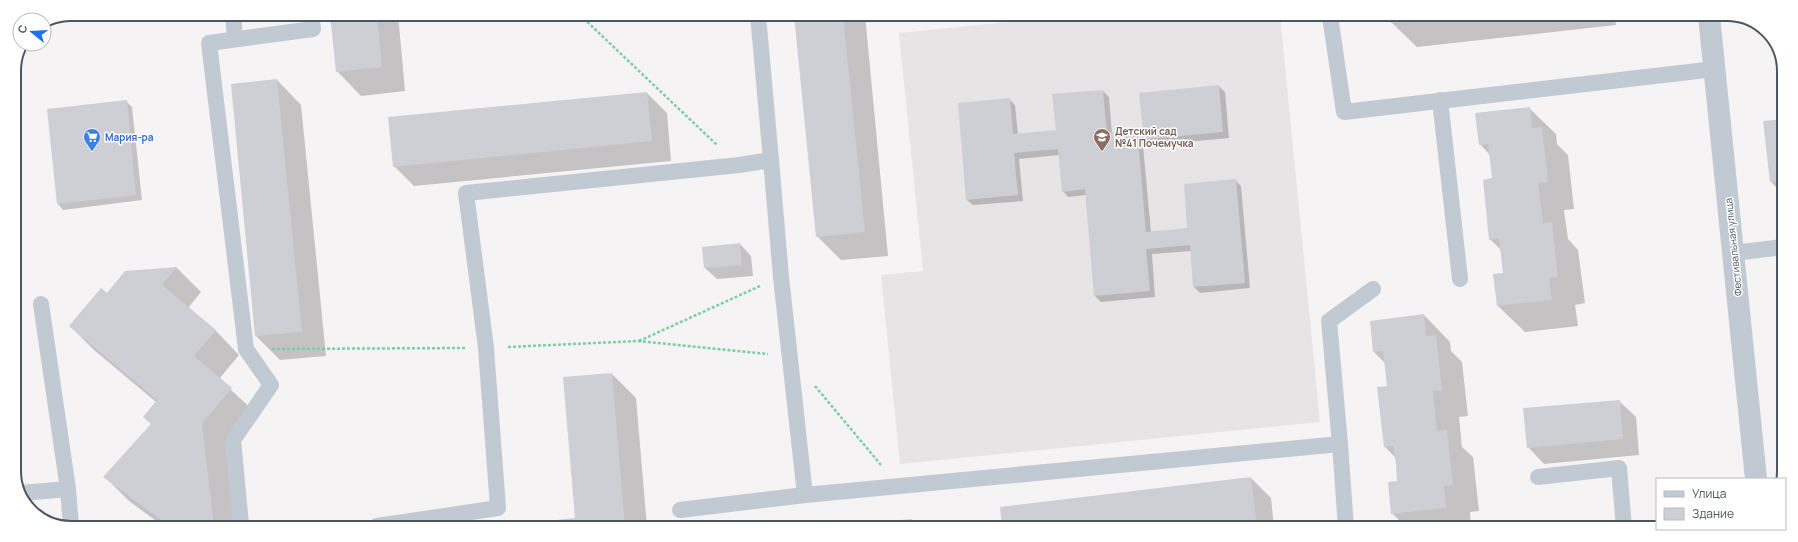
<svg xmlns="http://www.w3.org/2000/svg" width="1798" height="542" font-family="Manrope,sans-serif">
<style>
.education{fill:#e6e4e5}
.shadow{fill:#0003}
.building{fill:#cdcfd5}
.lines{fill:none;stroke-linecap:round;stroke-linejoin:round}
.path{stroke:#7ad0a6;stroke-width:2.5;stroke-dasharray:3 2;stroke-linecap:butt}
.service{stroke:#c1cad2;stroke-width:16}
.minor{stroke:#c1cad2;stroke-width:22}
.labels{text-anchor:middle;stroke-width:3;stroke-linejoin:round;paint-order:stroke}
.education-label{font-size:10px;font-weight:bold;fill:#785e54;stroke:#fff;text-anchor:start}
.shop-label{font-size:10px;font-weight:bold;fill:#366cbe;stroke:#fff;text-anchor:start}
.street-label{font-size:10px;fill:#4a5661;stroke:#fff}
.rim{fill:none;stroke:#4a5661;stroke-width:2}
</style>
<rect width="100%" height="100%" fill="#f5f3f3"/>
<!-- education -->
<path class="education" d="M1079,15H1280L1320,422L900,464L881,275L923,271L899,33Z"/>
<!-- shadow -->
<g class="shadow">
<path d="M331,14H398L405,91L361,96L337,71Z"/>
<path d="M795,15H865L888,256L841,260L817,236Z"/>
<path d="M1392,16H1615L1616,25L1417,47L1392,23Z"/>
<path d="M277,80L301,105L326,356L280,360L256,336Z"/>
<path d="M1219,86L1225,92L1229,138L1143,146L1151,232L1188,229L1235,180L1241,186L1250,288L1200,293L1194,287L1191,251L1152,254L1155,297L1101,302L1095,296L1086,195L1068,197L1063,191L1059,155L1019,159L1023,201L973,205L967,200L1009,99L1015,105L1018,135L1057,131L1103,91L1109,97L1112,134L1144,131Z"/>
<path d="M647,93L667,113L671,161L414,186L394,166Z"/>
<path d="M126,101L132,107L142,200L63,210L58,204Z"/>
<path d="M1529,108L1556,134L1557,144L1568,155L1574,209L1564,210L1568,239L1578,250L1585,303L1575,305L1578,326L1525,332L1498,306L1504,274L1501,250L1490,239L1493,179L1490,155L1480,144Z"/>
<path d="M1784,120L1783,194L1771,182Z"/>
<path d="M740,244L751,256L753,276L717,279L705,268Z"/>
<path d="M177,268L201,292L188,308L215,330L239,355L219,379L256,413L226,449L235,526H163L129,501L105,477L152,424L156,402L94,350L70,326L107,294L125,272Z"/>
<path d="M1424,315L1450,342L1451,351L1462,362L1468,416L1459,417L1462,447L1473,457L1479,511L1470,512L1471,528H1407L1392,513L1399,482L1396,458L1385,447L1388,387L1385,363L1374,352Z"/>
<path d="M612,374L636,398L647,527H489L576,519Z"/>
<path d="M1619,401L1636,417L1639,455L1544,464L1528,447Z"/>
<path d="M1251,478L1271,498L1274,527H1003L1001,508Z"/>
<path d="M911,520L918,527H827Z"/>
</g>
<!-- building -->
<g class="building">
<path d="M330,14H377L382,67L336,72Z"/>
<path d="M794,15H843L865,232L816,237Z"/>
<path d="M1391,16H1453V17L1391,23Z"/>
<path d="M277,79L302,332L255,336L231,84Z"/>
<path d="M1219,85L1223,132L1138,140L1146,232L1187,228L1184,184L1236,179L1245,283L1193,287L1190,245L1146,249L1150,291L1094,296L1085,189L1062,192L1058,149L1014,153L1018,195L966,200L958,103L1010,98L1013,134L1056,130L1052,94L1103,90L1107,133L1143,130L1139,93Z"/>
<path d="M647,92L652,141L393,167L388,117Z"/>
<path d="M127,100L136,195L57,204L47,109Z"/>
<path d="M1530,107L1532,128L1542,127L1548,182L1538,183L1543,223L1552,222L1558,277L1549,278L1552,300L1497,306L1493,274L1503,273L1499,238L1489,240L1483,180L1492,178L1488,144L1479,145L1475,113Z"/>
<path d="M1784,119L1783,181L1770,182L1763,121Z"/>
<path d="M740,243L742,265L704,268L702,247Z"/>
<path d="M177,267L162,285L216,330L194,356L232,388L202,424L214,526H163V521L103,477L151,424L143,417L157,400L69,326L101,288L107,293L125,271Z"/>
<path d="M1424,314L1426,336L1436,335L1442,390L1433,391L1437,431L1447,430L1453,485L1444,486L1446,508L1391,514L1388,482L1397,481L1396,464L1393,446L1384,447L1377,387L1387,386L1383,351L1373,352L1370,321Z"/>
<path d="M612,373L625,527H488L575,518L563,377Z"/>
<path d="M1620,400L1623,439L1527,448L1523,408Z"/>
<path d="M1251,477L1257,524L1228,527H1002L1000,507Z"/>
<path d="M912,519V527H828V526Z"/>
</g>
<g class="lines">
<!-- path -->
<g class="path">
<path d="M580,15L717,145"/>
<path d="M639,341L760,286"/>
<path d="M508,347L638,341L768,354"/>
<path d="M272,349L465,348"/>
<path d="M815,386L881,465"/>
</g>
<!-- service -->
<g class="service">
<path d="M233,14L235,39"/>
<path d="M758,15L771,160"/>
<path d="M1330,16L1344,112L1715,69"/>
<path d="M1440,100L1460,279"/>
<path d="M1734,253L1783,247"/>
<path d="M41,304L68,489L71,526"/>
<path d="M1340,444L1346,528"/>
<path d="M1538,477L1619,468L1624,528"/>
<path d="M21,493L68,489"/>
<path d="M680,510L805,495"/>
<path d="M243,526L241,524L233,440L271,385L246,349L209,43L313,29L311,14"/>
<path d="M377,526L498,508L486,348L466,193L739,165L771,160L781,277L805,495L1340,444L1329,321L1373,289"/>
</g>
<!-- minor -->
<path class="minor" d="M1709,16L1756,479"/>
</g>
<!-- icons -->
<defs>
<symbol id="supermarket-pin" viewBox="-11 -11 22 30"><path d="M0 17L-7.5 6A9.5 9.5 0 1 1 7.5 6Z" fill="#3f7fe0" stroke="#fff"/><path d="M-6-5.5h2.5l.6 2H6L4.5 2H-2.5L-4.4-4H-6ZM-1.5 3.2a1.3 1.3 0 1 0 .1 0ZM3 3.2a1.3 1.3 0 1 0 .1 0Z" fill="#fff"/></symbol>
<symbol id="school-pin" viewBox="-11 -11 22 30"><path d="M0 17L-7.5 6A9.5 9.5 0 1 1 7.5 6Z" fill="#8d6e63" stroke="#fff"/><path d="M0-5L7-2L0 1L-7-2ZM-4 1L0 2.5L4 1V4Q0 6-4 4Z" fill="#fff"/></symbol>
</defs>
<g fill-rule="evenodd">
<use href="#supermarket-pin" x="82" y="127" width="20" height="27"/>
<use href="#school-pin" x="1092" y="127" width="20" height="27"/>
</g>
<g class="labels">
<!-- education labels -->
<g class="education-label">
<text x="1115" y="135">Детский сад<tspan x="1115" dy="12">№41 Почемучка</tspan></text>
</g>
<!-- shop labels -->
<g class="shop-label">
<text x="105" y="141">Мария-ра</text>
</g>
<!-- street labels -->
<g class="street-label">
<text transform="translate(1733 247) rotate(-96)" y="4">Фестивальная улица</text>
</g>
</g>
<!-- crop -->
<path d="M0 0H1798V542H0ZM71 21H1727A50 50 0 0 1 1777 71V471A50 50 0 0 1 1727 521H71A50 50 0 0 1 21 471V71A50 50 0 0 1 71 21Z" fill="#fff" fill-rule="evenodd"/>
<path class="rim" d="M71 21H1727A50 50 0 0 1 1777 71V471A50 50 0 0 1 1727 521H71A50 50 0 0 1 21 471V71A50 50 0 0 1 71 21Z"/>
<!-- legend -->
<rect x="1656" y="478" width="130" height="52" fill="#ffffff" stroke="#b7bbc0"/>
<rect x="1664" y="491" width="20" height="6" fill="#c1cad2" stroke="#b7bbc0"/>
<text x="1692" y="498" font-size="12" fill="#4a5661">Улица</text>
<rect x="1664" y="508" width="20" height="12" fill="#cdcfd5" stroke="#b7bbc0"/>
<text x="1692" y="518" font-size="12" fill="#4a5661">Здание</text>
<!-- north arrow -->
<g transform="translate(32 32) rotate(288)"><circle r="19" fill="#ffffff" stroke="#b7bbc0"/>
<path d="M0-3L7 15L0 10L-7 15Z" fill="#1a73e8"/>
<text y="-6" font-size="11" font-weight="bold" text-anchor="middle" fill="#4a5661">С</text>
</g>
</svg>
